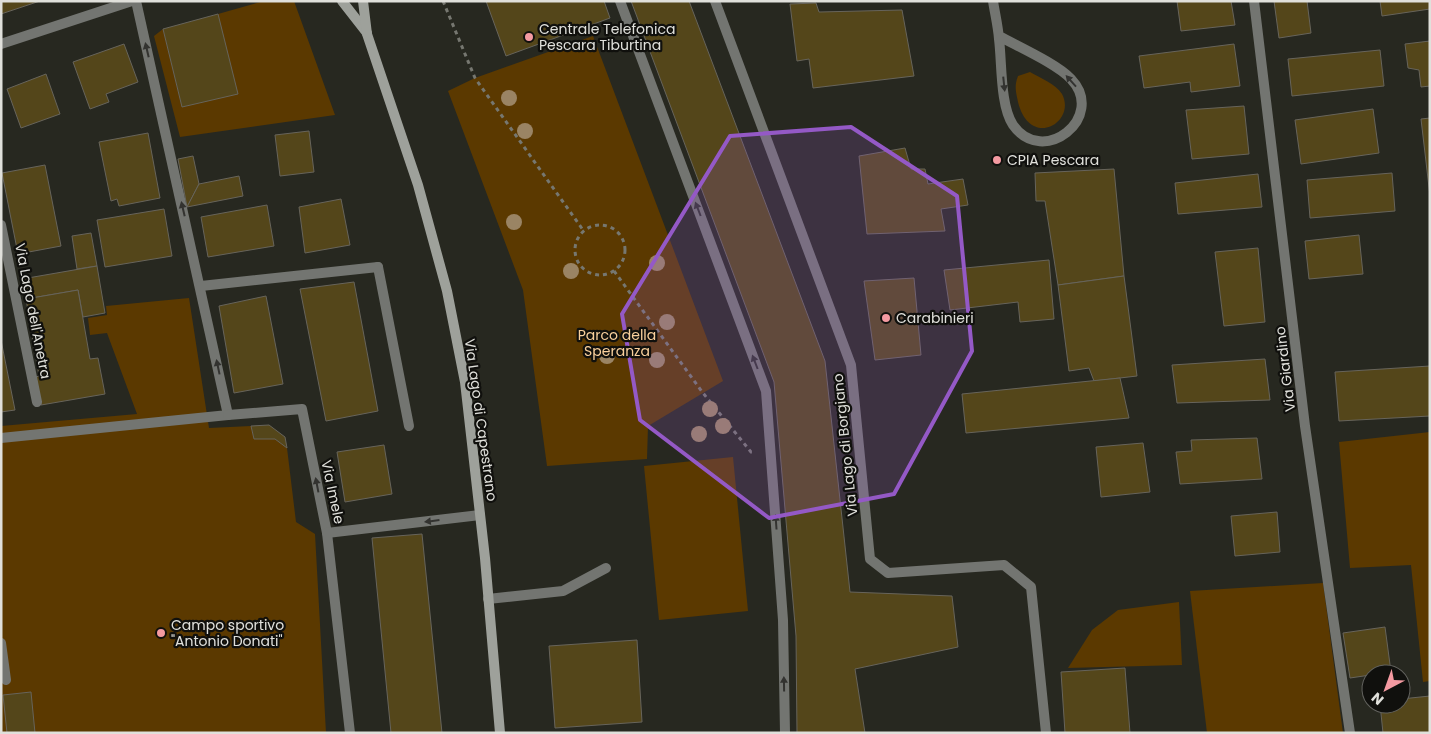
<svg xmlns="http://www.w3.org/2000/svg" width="1431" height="734" font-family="Poppins,sans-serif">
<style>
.green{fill:#5b3900}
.building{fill:#54461a;stroke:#67645b}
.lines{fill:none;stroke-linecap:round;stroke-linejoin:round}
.path{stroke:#767770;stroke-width:3;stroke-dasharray:4 4;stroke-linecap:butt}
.lane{stroke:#737571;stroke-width:10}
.street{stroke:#737571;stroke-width:10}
.secondary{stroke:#9ea19b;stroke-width:10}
.tree{fill:#9a8464}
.oneway{fill:#333330}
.marked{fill:#9459c6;fill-opacity:0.2;stroke:#9459c6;stroke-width:4;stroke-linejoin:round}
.poi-dot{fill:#f49aa1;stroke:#10100d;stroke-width:2}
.labels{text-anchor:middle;stroke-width:4.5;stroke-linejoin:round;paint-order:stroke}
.poi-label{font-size:14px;fill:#e0e0db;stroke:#10100d;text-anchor:start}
.street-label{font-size:14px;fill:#e0e0db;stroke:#10100d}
.park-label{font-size:14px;fill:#f9d09c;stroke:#10100d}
</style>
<rect width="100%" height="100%" fill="#272820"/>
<!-- green -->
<g class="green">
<path d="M264,1H294L335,115L180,137L154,36L163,29L182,107L237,93L218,14Z"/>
<path d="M593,36L723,381L648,426L647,459L547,466L523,290L448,91L475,78Z"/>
<path d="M1030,72C1040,78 1056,84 1062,94C1077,122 1030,150 1018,102C1016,92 1014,86 1018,76Z"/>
<path d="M189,298L209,428L251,426L254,439H275L287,448L296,522L315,534L326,733H1V426L137,414L107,333L90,335L88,318L107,315L106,306Z"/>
<path d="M1430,432V681L1423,682L1411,565L1350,568L1339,442Z"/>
<path d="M733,457L748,611L659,620L644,466Z"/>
<path d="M1323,583L1343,733H1207L1190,591Z"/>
<path d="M1179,602L1182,665L1068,668L1092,630L1118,610Z"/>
</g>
<!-- building -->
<g class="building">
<path d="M1,1H40L1,14Z"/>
<path d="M486,1H604L610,18L506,56Z"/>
<path d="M631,1H689L825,361L850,592L952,596L958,647L855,669L865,733H797L796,636L774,382Z"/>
<path d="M1177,1H1231L1235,25L1181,31Z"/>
<path d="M1274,1H1307L1311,33L1279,38Z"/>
<path d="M1380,1H1430V9L1382,16Z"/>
<path d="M816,3L819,12L902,10L914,76L813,88L809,59L797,61L790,4Z"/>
<path d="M218,14L238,94L182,107L163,29Z"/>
<path d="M1430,41V86L1421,87L1419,70L1408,68L1405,44Z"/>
<path d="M124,44L138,82L106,94L109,102L90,109L73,62Z"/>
<path d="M1234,44L1240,86L1191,92L1190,82L1144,88L1139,56Z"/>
<path d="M1380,50L1384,86L1292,96L1288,59Z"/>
<path d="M46,74L60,114L21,128L7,89Z"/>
<path d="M1244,106L1249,154L1192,159L1186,110Z"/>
<path d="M1373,109L1379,153L1301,164L1295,120Z"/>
<path d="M1430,118V196L1421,119Z"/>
<path d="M309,131L314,172L280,176L275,135Z"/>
<path d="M148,133L160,198L119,206L117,199L111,201L99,142Z"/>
<path d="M905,148L911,169H925L928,184L963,179L968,205L941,209L945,231L867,234L859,156Z"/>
<path d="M193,156L199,184L187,207L178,159Z"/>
<path d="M45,165L61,246L18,254L2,173Z"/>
<path d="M1114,169L1124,276L1058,285L1045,201H1036L1035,173Z"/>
<path d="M1392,173L1395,211L1310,218L1307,180Z"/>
<path d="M1258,174L1262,207L1178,214L1175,183Z"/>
<path d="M239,176L243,196L187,207L199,184Z"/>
<path d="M341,199L350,245L305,253L299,207Z"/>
<path d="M267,205L274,246L208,257L201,217Z"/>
<path d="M164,209L172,256L105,267L97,220Z"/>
<path d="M91,233L97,266L77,269L72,236Z"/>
<path d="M1359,235L1363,274L1309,279L1305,241Z"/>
<path d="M1258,248L1265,322L1224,326L1215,252Z"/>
<path d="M1049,260L1054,319L1020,322L1018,302L950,310L944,270Z"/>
<path d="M97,266L105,313L83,317L78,290L26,299L22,279Z"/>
<path d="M1124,276L1137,376L1094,381L1089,368L1069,371L1058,285Z"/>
<path d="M914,278L921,355L875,360L864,281Z"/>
<path d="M354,282L378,411L326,421L300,289Z"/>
<path d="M78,290L90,359L98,358L105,394L41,405L36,377L39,376L26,299Z"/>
<path d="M266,296L283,384L234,393L219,306Z"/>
<path d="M1,340L15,410L1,412Z"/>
<path d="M1265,359L1270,400L1177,403L1172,365Z"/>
<path d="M1430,366V416L1339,421L1335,372Z"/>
<path d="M1120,378L1129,418L966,433L962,394Z"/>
<path d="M269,425L285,437L287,448L275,439H254L251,426Z"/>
<path d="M1257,438L1262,479L1180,484L1176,452L1192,451L1191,440Z"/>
<path d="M1143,443L1150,492L1101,497L1096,447Z"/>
<path d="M384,445L392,494L345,502L337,452Z"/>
<path d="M1277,512L1280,552L1235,556L1231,516Z"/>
<path d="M422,534L442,733H391L372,538Z"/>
<path d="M1385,627L1391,672L1350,678L1343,633Z"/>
<path d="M637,640L642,722L555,728L549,646Z"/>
<path d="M1125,668L1130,733H1065L1061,672Z"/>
<path d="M31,692L35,733H7L3,695Z"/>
<path d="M1430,696V733H1383L1380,704H1401V699Z"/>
</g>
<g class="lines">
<!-- path -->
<g class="path">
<path d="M443,1L475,78L583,230"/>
<circle cx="600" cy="250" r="25"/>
<path d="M614,271L703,393L751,452H753"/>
</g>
<!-- lane -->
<g class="lane">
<path d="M620,1L766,391L783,620L785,733"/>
<path d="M378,267L409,426"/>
<path d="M1,438L228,415L136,1"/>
<path d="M488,599L563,591L606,568"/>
<path d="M1,643L6,680"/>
</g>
<!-- street -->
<g class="street">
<path d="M715,1L851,365L870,559L888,573L1004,565L1031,587L1046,733"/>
<path d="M993,1C995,14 998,26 999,39C1002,62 1000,106 1013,125C1043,168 1107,117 1071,79C1057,64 1019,47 999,36"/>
<path d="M1254,1L1305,426L1350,733"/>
<path d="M1,44L132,1"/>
<path d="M1,225L37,402"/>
<path d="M201,286L378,267"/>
<path d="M228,415L302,409L327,533L350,733"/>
<path d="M327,533L480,515"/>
</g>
<!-- secondary -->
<g class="secondary">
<path d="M342,1L367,33"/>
<path d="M363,1L367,34L418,185L447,291L465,382L485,558L500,733"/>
</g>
</g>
<!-- trees -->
<g class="tree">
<circle cx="509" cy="98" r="8"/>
<circle cx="525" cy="131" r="8"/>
<circle cx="514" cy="222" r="8"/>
<circle cx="657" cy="263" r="8"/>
<circle cx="571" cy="271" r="8"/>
<circle cx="667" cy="322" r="8"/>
<circle cx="607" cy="356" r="8"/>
<circle cx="657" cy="360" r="8"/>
<circle cx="710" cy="409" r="8"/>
<circle cx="723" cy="426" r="8"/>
<circle cx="699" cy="434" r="8"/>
</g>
<!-- one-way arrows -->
<defs><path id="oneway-solid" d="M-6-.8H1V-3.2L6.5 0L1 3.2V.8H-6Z" transform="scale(1.25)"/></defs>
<g class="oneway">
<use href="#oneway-solid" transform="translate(147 50) rotate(-103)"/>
<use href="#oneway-solid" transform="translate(1071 81) rotate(-132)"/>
<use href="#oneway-solid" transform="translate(1004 84) rotate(84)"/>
<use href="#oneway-solid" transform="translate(183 209) rotate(-103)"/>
<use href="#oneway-solid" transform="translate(698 209) rotate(-111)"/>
<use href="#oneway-solid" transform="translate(755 362) rotate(-111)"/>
<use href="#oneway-solid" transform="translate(218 367) rotate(-102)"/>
<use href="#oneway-solid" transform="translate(317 485) rotate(-101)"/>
<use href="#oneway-solid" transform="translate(432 521) rotate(173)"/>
<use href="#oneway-solid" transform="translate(776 522) rotate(-94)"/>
<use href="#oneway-solid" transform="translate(784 684) rotate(-91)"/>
</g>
<!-- marked area -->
<path class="marked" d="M851,127L957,196L972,351L894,494L769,518L640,420L622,314L730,136Z"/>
<!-- markers -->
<g class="poi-dot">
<circle cx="529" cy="37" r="5"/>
<circle cx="997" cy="160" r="5"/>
<circle cx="886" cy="318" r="5"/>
<circle cx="161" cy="633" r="5"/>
</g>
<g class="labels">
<!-- poi labels -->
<g class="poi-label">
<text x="539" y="34">Centrale Telefonica<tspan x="539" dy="16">Pescara Tiburtina</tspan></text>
<text x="1007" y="165">CPIA Pescara</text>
<text x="896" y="323">Carabinieri</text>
<text x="171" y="630">Campo sportivo<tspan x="171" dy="16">"Antonio Donati"</tspan></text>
</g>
<!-- street labels -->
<g class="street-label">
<text transform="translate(33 311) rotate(79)" y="5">Via Lago dell'Anetra</text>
<text transform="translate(1285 369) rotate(-97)" y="5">Via Giardino</text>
<text transform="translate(481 420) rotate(82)" y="5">Via Lago di Capestrano</text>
<text transform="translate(845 445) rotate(-96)" y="5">Via Lago di Borgiano</text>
<text transform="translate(333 492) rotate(78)" y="5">Via Imele</text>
</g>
<!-- park labels -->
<g class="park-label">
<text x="617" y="340">Parco della<tspan x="617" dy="16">Speranza</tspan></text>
</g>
</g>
<!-- border -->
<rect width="1431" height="734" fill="none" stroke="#e0e0db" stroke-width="5"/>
<!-- north arrow -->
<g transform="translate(1386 689) rotate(221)"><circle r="24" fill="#10100d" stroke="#63635f"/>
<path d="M0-4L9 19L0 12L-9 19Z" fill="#f49aa1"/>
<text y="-8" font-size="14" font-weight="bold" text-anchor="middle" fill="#e0e0db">N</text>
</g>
</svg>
